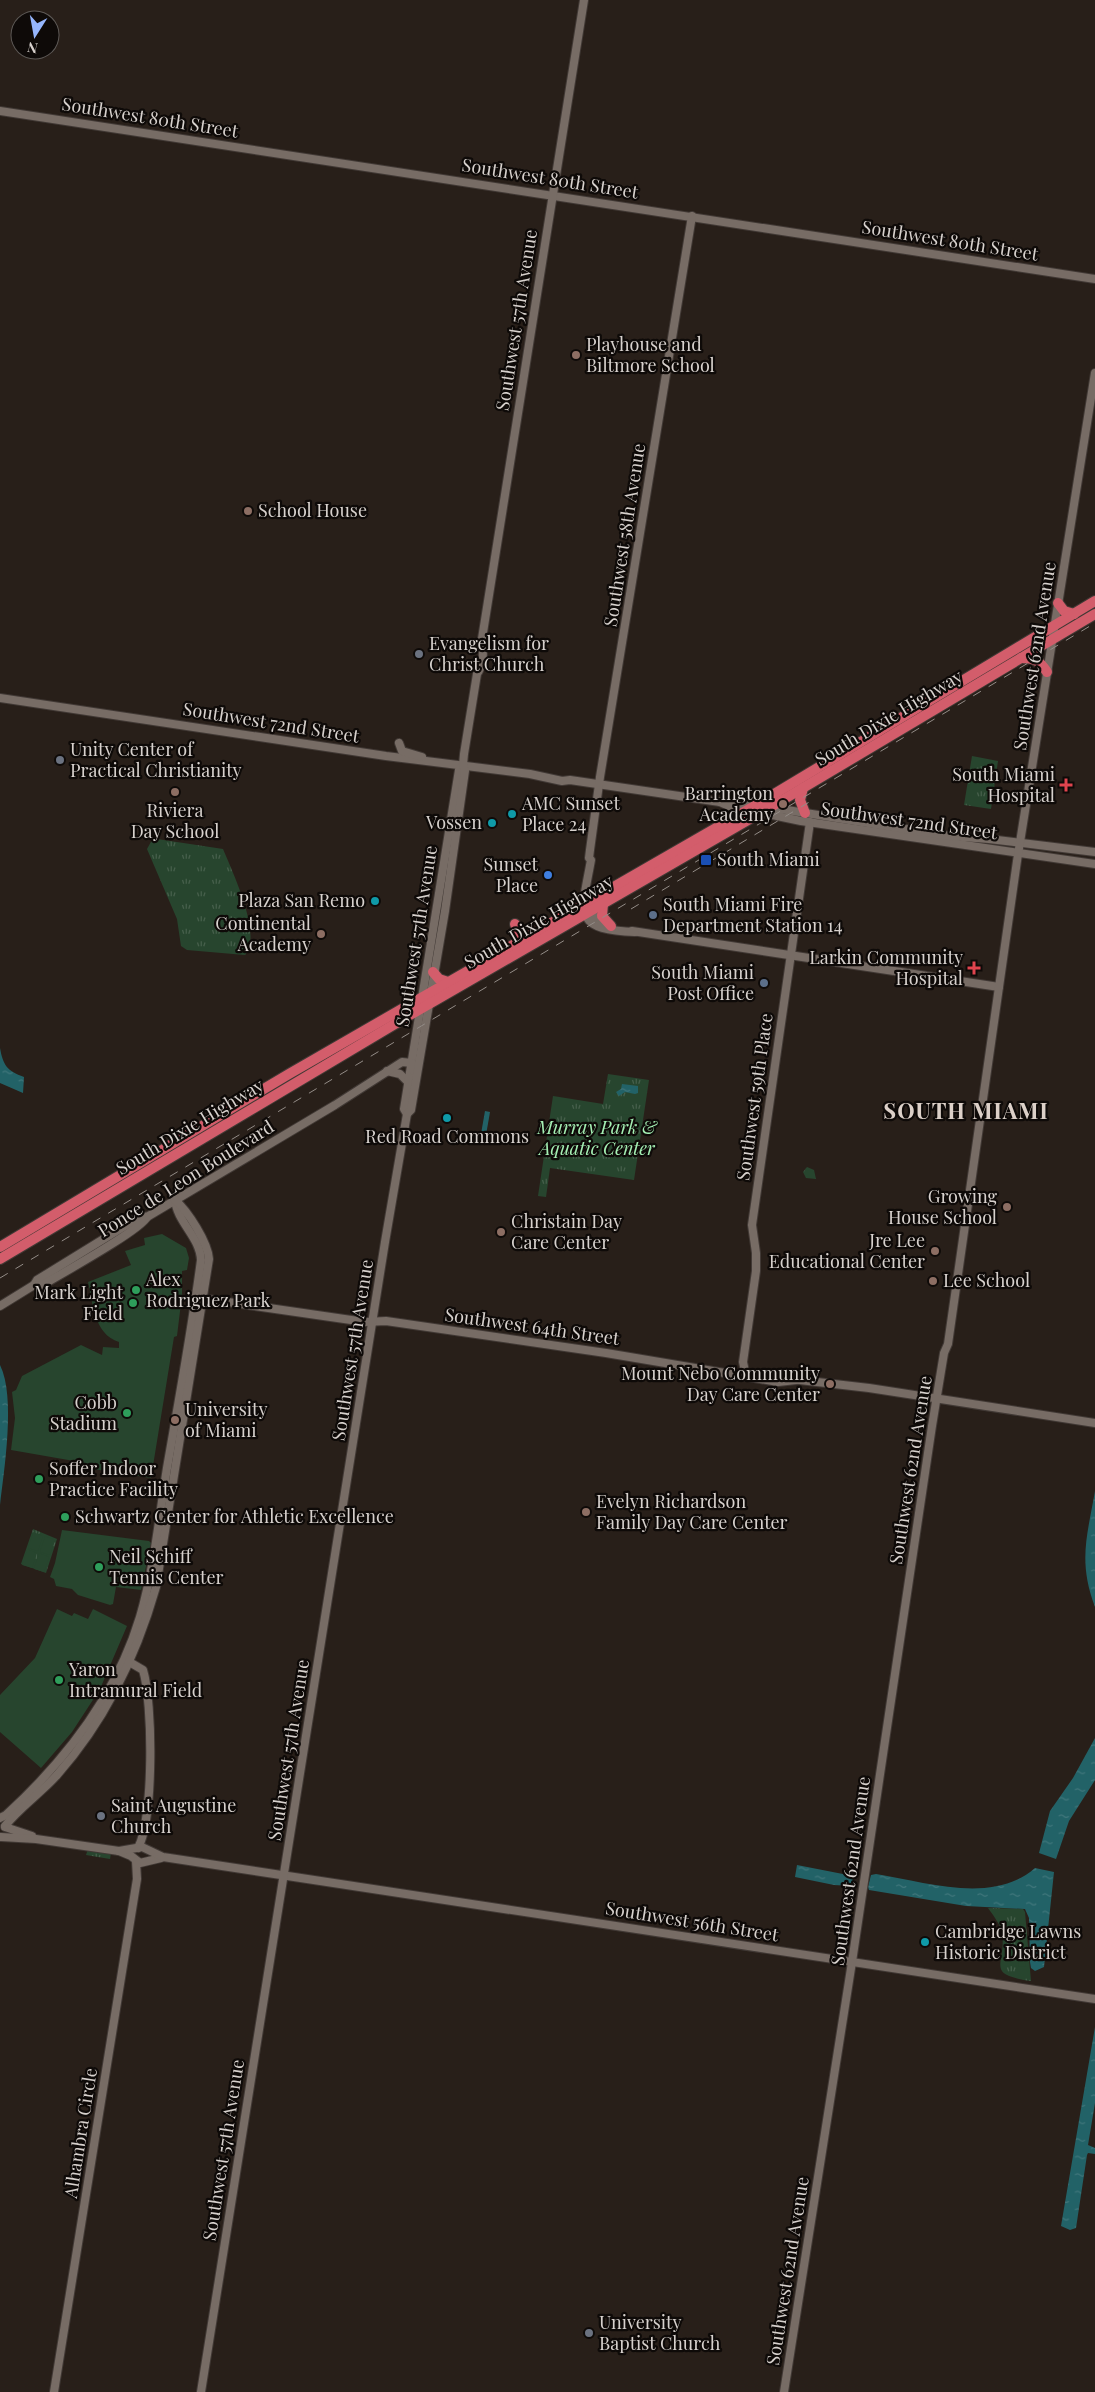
<svg xmlns="http://www.w3.org/2000/svg" width="1095" height="2392" font-family="'Playfair Display',serif">
<style>
.grass{fill:url(#grass-tufts)}
.garden{fill:#27452e}
.water{fill:url(#water-ripples)}
.lines{fill:none;stroke-linecap:round;stroke-linejoin:round}
.secondary-casing{stroke:#413935;stroke-width:10}
.highway-casing{stroke:#413935;stroke-width:12}
.secondary{stroke:#776c65;stroke-width:8}
.highway{stroke:#d35d6b;stroke-width:10}
.rail{stroke:#938c87;stroke-width:1;stroke-dasharray:9 9;stroke-linecap:butt}
.education-dot{fill:#8d6e63;stroke:#0e0a08;stroke-width:2}
.worship-dot{fill:#6b7280;stroke:#0e0a08;stroke-width:2}
.health-dot{fill:#e0444e;stroke:#0e0a08;stroke-width:2}
.culture-dot{fill:#0f9aa8;stroke:#0e0a08;stroke-width:2}
.transit-dot{fill:#1a4fb4;stroke:#0e0a08;stroke-width:2}
.shop-dot{fill:#3f7fe0;stroke:#0e0a08;stroke-width:2}
.service-dot{fill:#5c6f8a;stroke:#0e0a08;stroke-width:2}
.leisure-dot{fill:#2e9e5b;stroke:#0e0a08;stroke-width:2}
.labels{text-anchor:middle;stroke-width:4.5;stroke-linejoin:round;paint-order:stroke}
.street-label{font-size:18px;fill:#d7d1cd;stroke:#0e0a08}
.poi-label{font-size:18px;fill:#d7d1cd;stroke:#0e0a08;text-anchor:start}
.park-label{font-size:18px;font-style:italic;fill:#a5f0b4;stroke:#0e0a08}
.district-label{font-size:22px;font-weight:bold;letter-spacing:1px;fill:#dcd0c8;stroke:#0e0a08}
</style>
<defs>
<pattern id="grass-tufts" width="24" height="20" patternUnits="userSpaceOnUse" patternTransform="scale(1.25)"><rect width="24" height="20" fill="#27452e"/><path d="M3 7l-1-3M5 7V3M7 7l1-3M15 17l-1-3M17 17v-4M19 17l1-3" fill="none" stroke="#465f4b"/></pattern>
<pattern id="water-ripples" width="26" height="14" patternUnits="userSpaceOnUse" patternTransform="scale(1.25)"><rect width="26" height="14" fill="#226267"/><path d="M2 4q2-2 4 0t4 0M15 11q2-2 4 0t4 0" fill="none" stroke="#41777c"/></pattern>
</defs>
<rect width="100%" height="100%" fill="#281f19"/>
<!-- grass -->
<g class="grass">
<path d="M972,756L998,761L991,809L964,805Z"/>
<path d="M157,839L223,849C232,871 263,935 245,955L187,950L181,946L177,919L147,849L152,840Z"/>
<path d="M608,1074L649,1080L634,1180L550,1168L546,1197L538,1196L553,1096L603,1104Z"/>
<path d="M807,1167L814,1170L816,1179L806,1178L803,1172Z"/>
<path d="M33,1529L57,1539L46,1573L21,1564Z"/>
<path d="M88,1849L111,1853L110,1859L86,1855Z"/>
<path d="M988,1908L1023,1909L1025,1912L1031,1981C983,1974 1007,1965 1002,1932C1000,1924 993,1915 988,1908Z"/>
</g>
<!-- garden -->
<g class="garden">
<path d="M623,1114L641,1117L639,1127L621,1124Z"/>
<path d="M621,1127L639,1130L637,1140L619,1138Z"/>
<path d="M162,1234L186,1248L189,1258L187,1270L182,1271V1295L177,1336L174,1337L151,1478L74,1466V1461L11,1450L15,1418L12,1392L16,1390L22,1376L81,1345L102,1355L103,1347L119,1348V1342C94,1334 93,1304 88,1282L131,1265L125,1251L145,1245L144,1238Z"/>
<path d="M62,1530L149,1541L151,1543L141,1590L116,1587L113,1604L110,1605L78,1595L72,1589L56,1586L54,1579L50,1577L55,1563Z"/>
<path d="M33,1532L43,1536L38,1551L28,1548Z"/>
<path d="M45,1536L55,1540L50,1555L40,1552Z"/>
<path d="M27,1549L37,1553L32,1568L22,1565Z"/>
<path d="M39,1553L49,1557L44,1572L34,1569Z"/>
<path d="M57,1609L72,1616L74,1613L88,1619L93,1609L127,1626L100,1689L72,1732L41,1768L0,1732V1695L35,1658Z"/>
<path d="M1023,1923L1024,1940H1017L1016,1924Z"/>
<path d="M1015,1948L1016,1957L1003,1958L1005,1949Z"/>
<path d="M1025,1949L1026,1966L1019,1967L1017,1950Z"/>
</g>
<!-- water -->
<g class="water">
<path d="M0,1048C3,1065 7,1071 24,1077L23,1093L0,1083Z"/>
<path d="M622,1084L638,1086V1093L635,1094L625,1092L619,1096L616,1092L621,1089Z"/>
<path d="M485,1111L490,1112L486,1135L481,1134Z"/>
<path d="M0,1365C16,1397 4,1470 0,1505Z"/>
<path d="M1095,1491V1607C1078,1561 1087,1537 1095,1491Z"/>
<path d="M1095,1738V1780L1069,1821L1056,1859L1039,1853L1050,1811L1073,1778Z"/>
<path d="M797,1865L853,1876L852,1886L834,1885L795,1877Z"/>
<path d="M1035,1868L1054,1872L1044,1967L1035,1971L1031,1968L1030,1962L1029,1918L1025,1909L966,1906L869,1890L868,1887L871,1875L876,1874C926,1882 993,1905 1035,1868Z"/>
<path d="M1095,2027V2103L1088,2145L1095,2148V2154L1088,2153L1087,2155L1076,2228L1070,2230L1061,2226Z"/>
</g>
<g class="lines">
<defs>
<g id="secondary">
<path d="M0,111L1095,279"/>
<path d="M478,648L481,645L584,0"/>
<path d="M0,698L386,756L530,774L562,781L570,780L720,802L729,801L757,805"/>
<path d="M399,743L402,751L422,757"/>
<path d="M720,802L729,806L801,821L1095,864"/>
<path d="M768,807L949,836L989,839L1095,852"/>
<path d="M587,908L599,921L609,926"/>
<path d="M632,931L999,987"/>
<path d="M635,932C570,930 582,911 591,860L589,858L590,850L600,777L692,216"/>
<path d="M387,1071L400,1074L408,1082"/>
<path d="M407,1114L404,1109L459,770L463,765"/>
<path d="M34,1285L37,1280L141,1216L147,1217"/>
<path d="M200,1298L365,1322L386,1321L606,1353L778,1382L796,1380"/>
<path d="M0,1306L34,1285L41,1286C59,1275 141,1230 147,1217L335,1105L402,1062L412,1063L414,1071"/>
<path d="M746,1376L743,1362L756,1271V1253L752,1225L810,822"/>
<path d="M791,1379L869,1388L1095,1423"/>
<path d="M126,1660L143,1670C153,1703 154,1818 138,1848"/>
<path d="M0,1818L6,1815C65,1761 117,1694 140,1617C154,1569 159,1518 167,1468C179,1399 192,1329 201,1260C200,1237 177,1222 175,1200"/>
<path d="M5,1826C20,1807 41,1793 57,1775C106,1720 136,1657 156,1587L209,1259C208,1243 188,1211 175,1200"/>
<path d="M5,1827L32,1836"/>
<path d="M1,1837L36,1839L119,1851L131,1856L140,1863L161,1858"/>
<path d="M119,1851L142,1847L163,1857L1095,1999"/>
<path d="M54,2392L137,1879L136,1861"/>
<path d="M201,2392L385,1242L407,1114L411,1110L445,911L465,771L463,765L464,754L477,674C482,667 485,652 481,645"/>
<path d="M784,2392L852,1962L932,1426L944,1353L948,1344L1017,861L1095,373"/>
</g>
<g id="highway">
<path d="M1058,603L1064,611L1074,614"/>
<path d="M1021,658C1035,658 1040,661 1047,672"/>
<path d="M803,788L800,800L805,813"/>
<path d="M603,904L602,916L611,926"/>
<path d="M515,924L519,935V946"/>
<path d="M433,972L439,979L448,982"/>
<path d="M0,1247L289,1074L756,805L1095,601"/>
<path d="M0,1259L410,1015L781,801L1095,614"/>
</g>
</defs>
<!-- secondary casing -->
<use href="#secondary" class="secondary-casing"/>
<!-- highway casing -->
<use href="#highway" class="highway-casing"/>
<!-- secondary -->
<use href="#secondary" class="secondary"/>
<!-- highway -->
<use href="#highway" class="highway"/>
<!-- rail -->
<g class="rail">
<path d="M631,909L811,801"/>
<path d="M0,1278L1095,623"/>
</g>
</g>
<!-- markers -->
<g class="education-dot">
<circle cx="576" cy="355" r="5"/>
<circle cx="248" cy="511" r="5"/>
<circle cx="175" cy="792" r="5"/>
<circle cx="783" cy="804" r="5"/>
<circle cx="321" cy="934" r="5"/>
<circle cx="1007" cy="1207" r="5"/>
<circle cx="501" cy="1232" r="5"/>
<circle cx="935" cy="1251" r="5"/>
<circle cx="933" cy="1281" r="5"/>
<circle cx="830" cy="1384" r="5"/>
<circle cx="175" cy="1420" r="5"/>
<circle cx="586" cy="1512" r="5"/>
</g>
<g class="worship-dot">
<circle cx="419" cy="654" r="5"/>
<circle cx="60" cy="760" r="5"/>
<circle cx="101" cy="1816" r="5"/>
<circle cx="589" cy="2333" r="5"/>
</g>
<g class="health-dot">
<path d="M1063.5 777.5h5v5h5v5h-5v5h-5v-5h-5v-5h5z"/>
<path d="M971.5 960.5h5v5h5v5h-5v5h-5v-5h-5v-5h5z"/>
</g>
<g class="culture-dot">
<circle cx="512" cy="814" r="5"/>
<circle cx="492" cy="823" r="5"/>
<circle cx="375" cy="901" r="5"/>
<circle cx="447" cy="1118" r="5"/>
<circle cx="925" cy="1942" r="5"/>
</g>
<rect class="transit-dot" x="700" y="854" width="12" height="12" rx="2.5"/>
<circle class="shop-dot" cx="548" cy="875" r="5"/>
<g class="service-dot">
<circle cx="653" cy="915" r="5"/>
<circle cx="764" cy="983" r="5"/>
</g>
<g class="leisure-dot">
<circle cx="136" cy="1290" r="5"/>
<circle cx="133" cy="1303" r="5"/>
<circle cx="127" cy="1413" r="5"/>
<circle cx="39" cy="1479" r="5"/>
<circle cx="65" cy="1517" r="5"/>
<circle cx="99" cy="1567" r="5"/>
<circle cx="59" cy="1680" r="5"/>
</g>
<g class="labels">
<!-- street labels -->
<g class="street-label">
<text transform="translate(150 118) rotate(9)" y="6">Southwest 80th Street</text>
<text transform="translate(550 179) rotate(9)" y="6">Southwest 80th Street</text>
<text transform="translate(950 241) rotate(9)" y="6">Southwest 80th Street</text>
<text transform="translate(517 320) rotate(-81)" y="6">Southwest 57th Avenue</text>
<text transform="translate(625 535) rotate(-81)" y="6">Southwest 58th Avenue</text>
<text transform="translate(1035 656) rotate(-81)" y="6">Southwest 62nd Avenue</text>
<text transform="translate(889 718) rotate(-31)" y="6">South Dixie Highway</text>
<text transform="translate(271 723) rotate(9)" y="6">Southwest 72nd Street</text>
<text transform="translate(909 821) rotate(8)" y="6">Southwest 72nd Street</text>
<text transform="translate(539 922) rotate(-30)" y="6">South Dixie Highway</text>
<text transform="translate(417 936) rotate(-81)" y="6">Southwest 57th Avenue</text>
<text transform="translate(755 1097) rotate(-82)" y="6">Southwest 59th Place</text>
<text transform="translate(190 1127) rotate(-31)" y="6">South Dixie Highway</text>
<text transform="translate(186 1179) rotate(-32)" y="6">Ponce de Leon Boulevard</text>
<text transform="translate(532 1327) rotate(8)" y="6">Southwest 64th Street</text>
<text transform="translate(353 1350) rotate(-81)" y="6">Southwest 57th Avenue</text>
<text transform="translate(911 1470) rotate(-81)" y="6">Southwest 62nd Avenue</text>
<text transform="translate(289 1750) rotate(-81)" y="6">Southwest 57th Avenue</text>
<text transform="translate(851 1871) rotate(-82)" y="6">Southwest 62nd Avenue</text>
<text transform="translate(692 1922) rotate(9)" y="6">Southwest 56th Street</text>
<text transform="translate(81 2133) rotate(-81)" y="6">Alhambra Circle</text>
<text transform="translate(224 2150) rotate(-81)" y="6">Southwest 57th Avenue</text>
<text transform="translate(788 2271) rotate(-81)" y="6">Southwest 62nd Avenue</text>
</g>
<!-- poi labels -->
<g class="poi-label">
<text x="586" y="351">Playhouse and<tspan x="586" dy="21">Biltmore School</tspan></text>
<text x="258" y="517">School House</text>
<text x="429" y="650">Evangelism for<tspan x="429" dy="21">Christ Church</tspan></text>
<text x="70" y="756">Unity Center of<tspan x="70" dy="21">Practical Christianity</tspan></text>
<text x="1055" y="781" text-anchor="end">South Miami<tspan x="1055" dy="21">Hospital</tspan></text>
<text x="773" y="800" text-anchor="end">Barrington<tspan x="773" dy="21">Academy</tspan></text>
<text x="522" y="810">AMC Sunset<tspan x="522" dy="21">Place 24</tspan></text>
<text x="175" y="817" text-anchor="middle">Riviera<tspan x="175" dy="21">Day School</tspan></text>
<text x="482" y="829" text-anchor="end">Vossen</text>
<text x="717" y="866">South Miami</text>
<text x="538" y="871" text-anchor="end">Sunset<tspan x="538" dy="21">Place</tspan></text>
<text x="365" y="907" text-anchor="end">Plaza San Remo</text>
<text x="663" y="911">South Miami Fire<tspan x="663" dy="21">Department Station 14</tspan></text>
<text x="311" y="930" text-anchor="end">Continental<tspan x="311" dy="21">Academy</tspan></text>
<text x="963" y="964" text-anchor="end">Larkin Community<tspan x="963" dy="21">Hospital</tspan></text>
<text x="754" y="979" text-anchor="end">South Miami<tspan x="754" dy="21">Post Office</tspan></text>
<text x="447" y="1143" text-anchor="middle">Red Road Commons</text>
<text x="997" y="1203" text-anchor="end">Growing<tspan x="997" dy="21">House School</tspan></text>
<text x="511" y="1228">Christain Day<tspan x="511" dy="21">Care Center</tspan></text>
<text x="925" y="1247" text-anchor="end">Jre Lee<tspan x="925" dy="21">Educational Center</tspan></text>
<text x="146" y="1286">Alex<tspan x="146" dy="21">Rodriguez Park</tspan></text>
<text x="943" y="1287">Lee School</text>
<text x="123" y="1299" text-anchor="end">Mark Light<tspan x="123" dy="21">Field</tspan></text>
<text x="820" y="1380" text-anchor="end">Mount Nebo Community<tspan x="820" dy="21">Day Care Center</tspan></text>
<text x="117" y="1409" text-anchor="end">Cobb<tspan x="117" dy="21">Stadium</tspan></text>
<text x="185" y="1416">University<tspan x="185" dy="21">of Miami</tspan></text>
<text x="49" y="1475">Soffer Indoor<tspan x="49" dy="21">Practice Facility</tspan></text>
<text x="596" y="1508">Evelyn Richardson<tspan x="596" dy="21">Family Day Care Center</tspan></text>
<text x="75" y="1523">Schwartz Center for Athletic Excellence</text>
<text x="109" y="1563">Neil Schiff<tspan x="109" dy="21">Tennis Center</tspan></text>
<text x="69" y="1676">Yaron<tspan x="69" dy="21">Intramural Field</tspan></text>
<text x="111" y="1812">Saint Augustine<tspan x="111" dy="21">Church</tspan></text>
<text x="935" y="1938">Cambridge Lawns<tspan x="935" dy="21">Historic District</tspan></text>
<text x="599" y="2329">University<tspan x="599" dy="21">Baptist Church</tspan></text>
</g>
<!-- park labels -->
<g class="park-label">
<text x="597" y="1134">Murray Park &amp;<tspan x="597" dy="21">Aquatic Center</tspan></text>
</g>
<!-- district labels -->
<g class="district-label">
<text x="966" y="1119">SOUTH MIAMI</text>
</g>
</g>
<!-- north arrow -->
<g transform="translate(35 35) rotate(191)"><circle r="24" fill="#0e0a08" stroke="#5e5a57"/>
<path d="M0-4L9 19L0 12L-9 19Z" fill="#96b6fd"/>
<text y="-8" font-size="14" font-weight="bold" text-anchor="middle" fill="#d7d1cd">N</text>
</g>
</svg>
